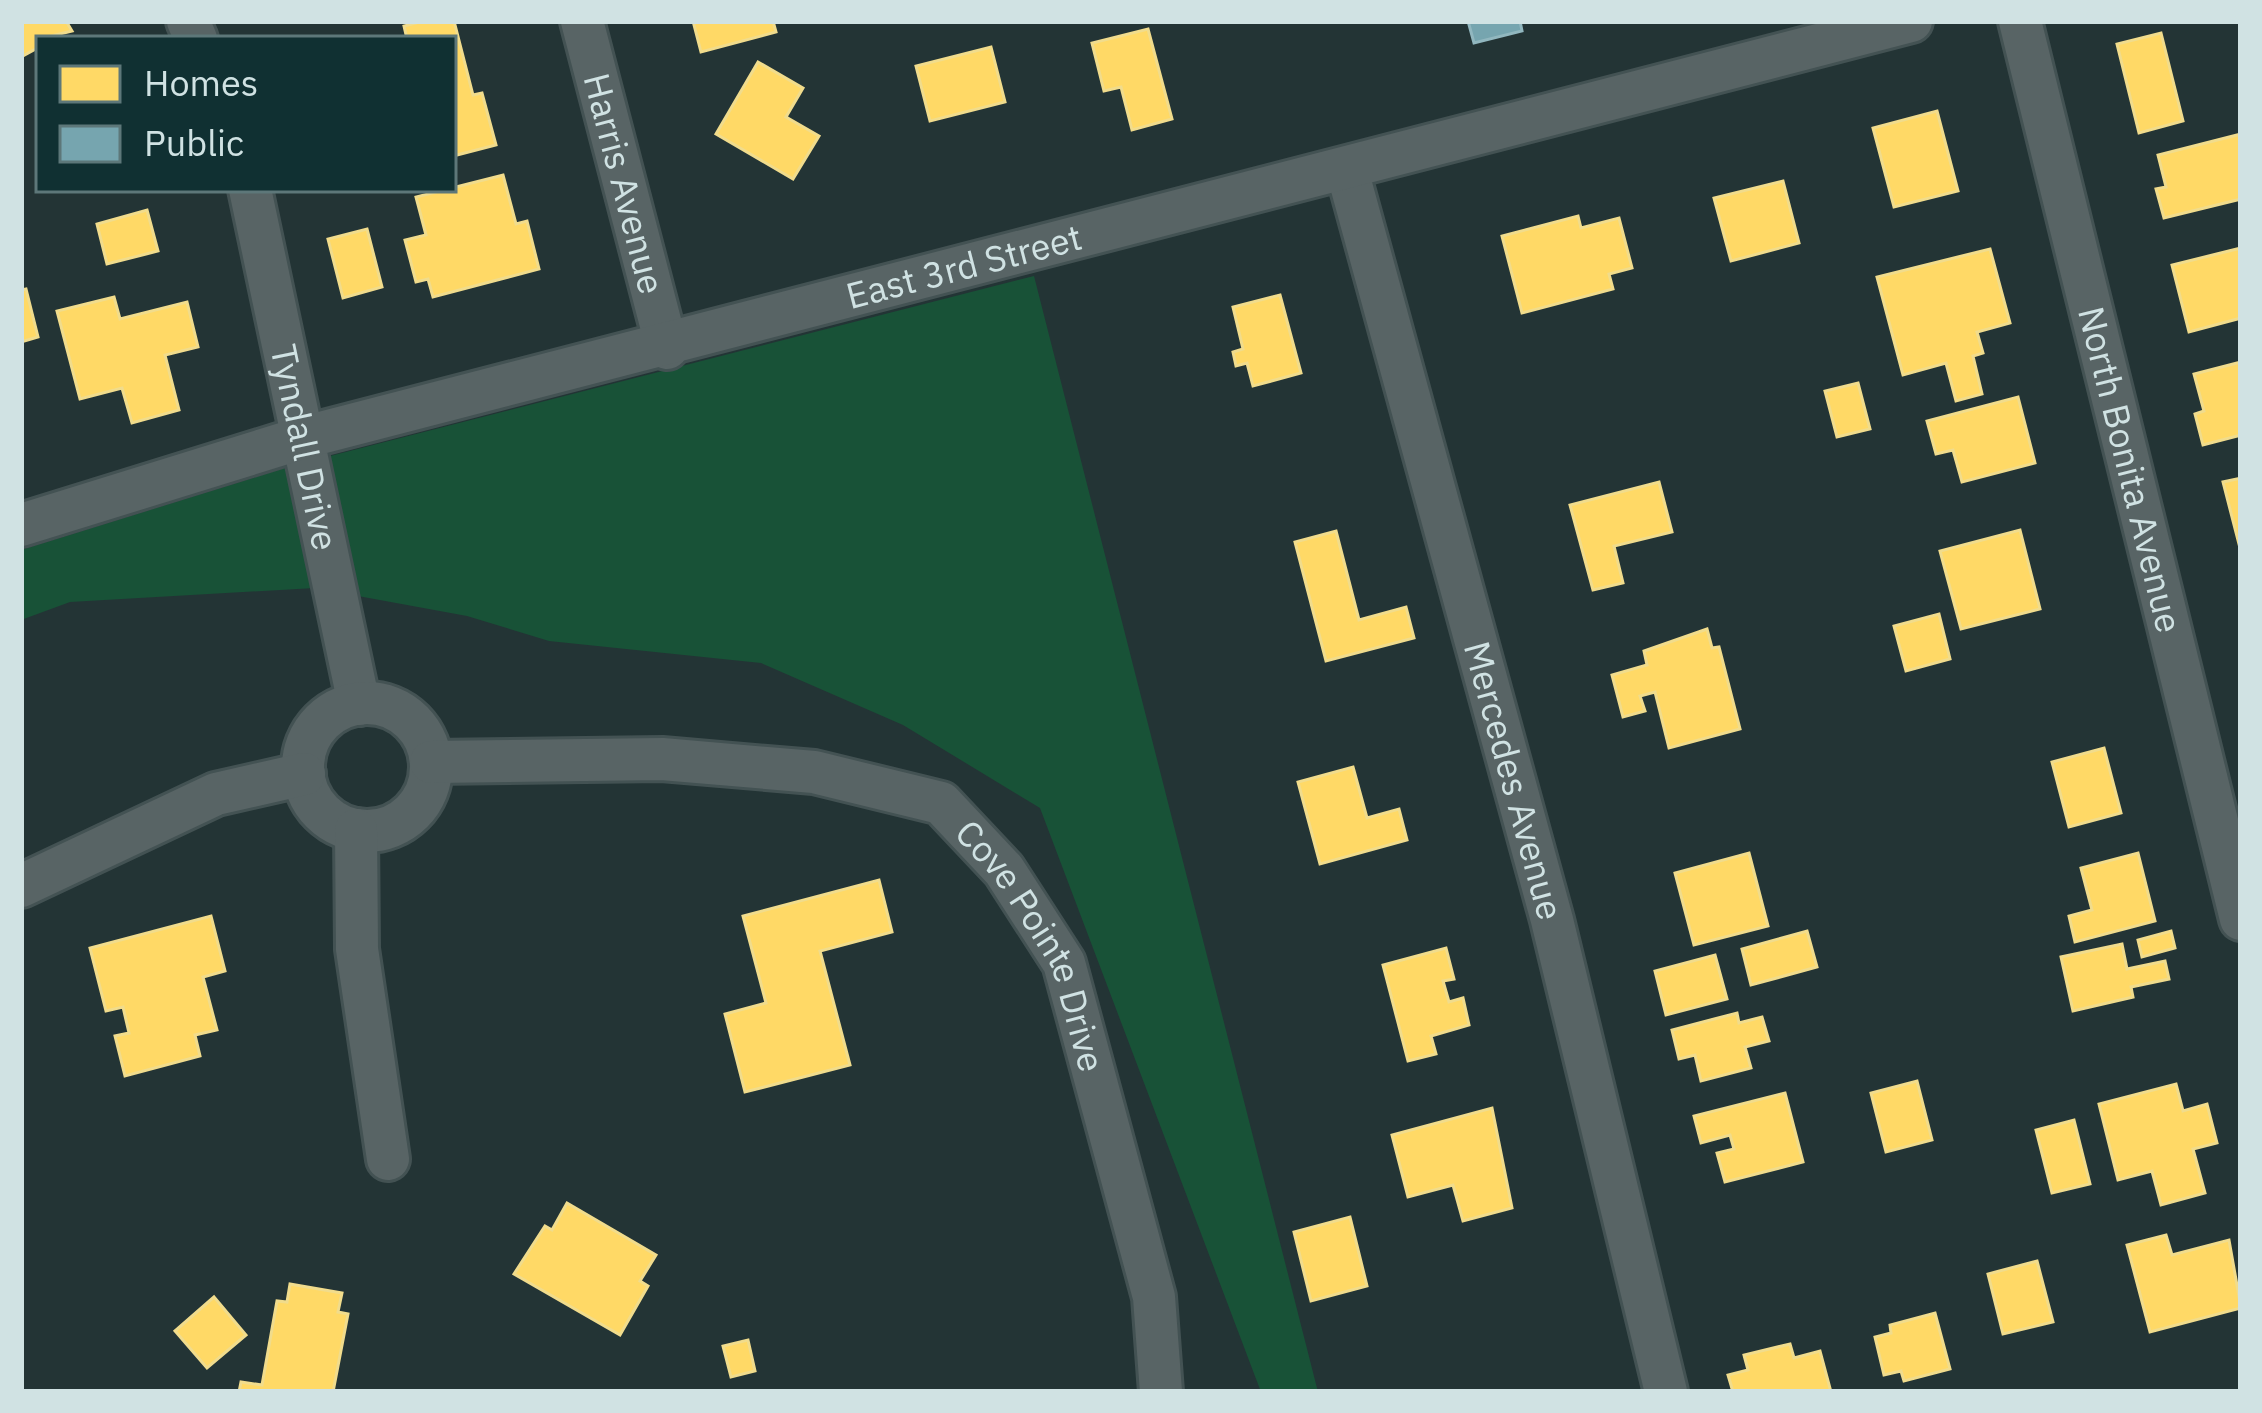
<svg xmlns="http://www.w3.org/2000/svg" width="2262" height="1413" font-family="'IBM Plex Sans',sans-serif">
<style>
.green{fill:#185237}
.homes{fill:#ffd966;stroke:#f1dc8c;stroke-width:3}
.public{fill:#76a5af;stroke:#91b7bf;stroke-width:3}
.lines{fill:none;stroke-linecap:round;stroke-linejoin:round}
.minor-casing{stroke:#435253;stroke-width:48}
.minor{stroke:#586465;stroke-width:42}
.labels{text-anchor:middle;stroke-width:12;stroke-linejoin:round;paint-order:stroke}
.street-label{font-size:36px;fill:#d0e2e3;stroke:#103032}
</style>
<rect width="100%" height="100%" fill="#233435"/>
<!-- green -->
<g class="green">
<path d="M1034,276L1318,1392H1261L1040,808L903,725L761,663L549,641L467,616L358,596L330,456Z"/>
<path d="M291,466L315,588L70,602L21,620V550Z"/>
</g>
<!-- homes -->
<g class="homes">
<path d="M21,21H66L72,31L39,39V47L21,57Z"/>
<path d="M423,21H454L473,95L482,93L496,145L453,156V39H407L404,26Z"/>
<path d="M693,21H773L776,32L701,52Z"/>
<path d="M1148,29L1172,119L1132,130L1121,87L1104,91L1092,43Z"/>
<path d="M2161,33L2183,121L2139,133L2117,44Z"/>
<path d="M991,47L1005,102L930,121L916,66Z"/>
<path d="M758,62L803,88L786,117L819,136L793,179L716,134Z"/>
<path d="M1937,111L1958,191L1894,207L1873,128Z"/>
<path d="M2241,134V199L2164,218L2156,189L2166,187L2158,155Z"/>
<path d="M503,175L516,224L527,221L539,269L433,297L428,279L416,282L405,240L426,235L416,197Z"/>
<path d="M1783,181L1799,243L1731,261L1714,198Z"/>
<path d="M147,210L158,251L107,264L97,224Z"/>
<path d="M1578,216L1581,228L1619,218L1632,268L1609,274L1613,289L1522,313L1502,236Z"/>
<path d="M367,229L382,287L343,298L328,239Z"/>
<path d="M2241,248V318L2189,332L2172,265Z"/>
<path d="M1990,249L2010,323L1977,332L1983,353L1973,356L1982,394L1956,401L1946,363L1903,375L1877,277Z"/>
<path d="M26,289L38,337L21,342V290Z"/>
<path d="M1280,295L1301,373L1253,386L1247,363L1236,366L1233,352L1243,349L1233,307Z"/>
<path d="M114,297L120,319L187,302L198,347L165,355L179,410L132,423L122,388L80,399L57,311Z"/>
<path d="M2241,362V435L2203,445L2195,414L2204,411L2194,374Z"/>
<path d="M1858,383L1870,429L1837,437L1825,391Z"/>
<path d="M2018,397L2035,463L1962,482L1953,450L1936,454L1927,421Z"/>
<path d="M2241,478V552L2223,482Z"/>
<path d="M1659,482L1672,532L1614,546L1623,583L1593,590L1570,505Z"/>
<path d="M2020,530L2040,609L1961,629L1940,551Z"/>
<path d="M1336,531L1359,620L1406,607L1414,638L1326,661L1295,542Z"/>
<path d="M1939,614L1950,659L1906,671L1894,626Z"/>
<path d="M1707,629L1712,648L1719,647L1740,729L1669,748L1655,692L1640,696L1645,711L1623,717L1612,675L1647,665L1644,651Z"/>
<path d="M2104,748L2121,813L2069,827L2052,762Z"/>
<path d="M1353,767L1367,818L1399,809L1407,840L1320,864L1298,782Z"/>
<path d="M1749,853L1768,926L1694,945L1675,873Z"/>
<path d="M2138,853L2155,921L2075,942L2069,916L2092,910L2081,868Z"/>
<path d="M879,880L892,932L820,951L850,1065L745,1092L725,1014L766,1003L743,916Z"/>
<path d="M211,916L225,971L203,977L217,1030L195,1035L200,1056L125,1076L115,1036L129,1033L123,1007L106,1011L90,948Z"/>
<path d="M1807,931L1817,967L1751,985L1742,949Z"/>
<path d="M2171,931L2175,948L2142,957L2138,940Z"/>
<path d="M2122,944L2127,969L2165,961L2169,979L2131,987L2133,997L2073,1011L2061,957Z"/>
<path d="M1446,948L1454,979L1443,981L1449,1002L1463,998L1469,1025L1431,1036L1436,1054L1408,1061L1383,965Z"/>
<path d="M1715,955L1727,999L1666,1015L1655,971Z"/>
<path d="M1737,1013L1739,1023L1762,1017L1769,1041L1745,1047L1751,1068L1701,1081L1695,1055L1679,1059L1672,1030Z"/>
<path d="M1917,1081L1932,1140L1886,1152L1871,1093Z"/>
<path d="M2176,1084L2183,1111L2207,1104L2217,1143L2193,1149L2205,1193L2161,1205L2152,1171L2118,1180L2099,1104Z"/>
<path d="M1785,1093L1803,1162L1725,1182L1717,1153L1734,1149L1730,1135L1701,1143L1694,1116Z"/>
<path d="M1492,1108L1512,1208L1463,1221L1453,1185L1408,1197L1392,1135Z"/>
<path d="M2074,1120L2090,1184L2052,1193L2036,1130Z"/>
<path d="M567,1203L656,1255L640,1281L648,1286L620,1335L514,1274L545,1226L552,1230Z"/>
<path d="M1350,1217L1367,1286L1311,1301L1294,1232Z"/>
<path d="M2166,1235L2172,1255L2229,1240L2241,1308L2150,1332L2127,1245Z"/>
<path d="M2037,1261L2053,1322L2003,1334L1988,1274Z"/>
<path d="M290,1284L342,1293L338,1312L348,1314L333,1392H239L241,1382L262,1385L277,1301L287,1302Z"/>
<path d="M214,1297L246,1335L207,1368L175,1331Z"/>
<path d="M1935,1313L1950,1369L1904,1381L1901,1371L1884,1375L1875,1337L1891,1333L1890,1325Z"/>
<path d="M748,1340L755,1371L731,1377L723,1346Z"/>
<path d="M1790,1344L1794,1358L1820,1351L1831,1392H1733L1728,1375L1748,1370L1744,1355Z"/>
</g>
<!-- public -->
<path class="public" d="M1468,21H1520L1522,31L1474,43Z"/>
<g class="lines">
<defs>
<g id="minor">
<path d="M188,21L196,39"/>
<path id="s1" d="M582,21L667,348"/>
<path id="s2" d="M2020,21L2241,919"/>
<path id="s3" d="M1347,170L1552,920L1666,1392"/>
<path id="s4" d="M250,189L359,704"/>
<path id="s5" d="M21,525L305,437L1911,21"/>
<circle cx="367" cy="767" r="64"/>
<path id="s6" d="M431,762L662,759L814,772L941,803L1004,870L1064,963L1154,1297L1161,1392"/>
<path d="M356,830L357,949L388,1159"/>
<path d="M21,886L216,794L304,774"/>
</g>
</defs>
<!-- minor casing -->
<use href="#minor" class="minor-casing"/>
<!-- minor -->
<use href="#minor" class="minor"/>
</g>
<g class="labels">
<!-- street labels -->
<g class="street-label">
<text dy="13" stroke="none"><textPath href="#s1" startOffset="168">Harris Avenue</textPath></text>
<text dy="13" stroke="none"><textPath href="#s5" startOffset="978">East 3rd Street</textPath></text>
<text dy="13" stroke="none"><textPath href="#s4" startOffset="264">Tyndall Drive</textPath></text>
<text dy="13" stroke="none"><textPath href="#s2" startOffset="462">North Bonita Avenue</textPath></text>
<text dy="13" stroke="none"><textPath href="#s3" startOffset="633">Mercedes Avenue</textPath></text>
<text dy="13" stroke="none"><textPath href="#s6" startOffset="687">Cove Pointe Drive</textPath></text>
</g>
</g>
<!-- border -->
<rect width="2262" height="1413" fill="none" stroke="#d0e2e3" stroke-width="48"/>
<!-- legend -->
<rect x="36" y="36" width="420" height="156" fill="#103032" stroke="#5d7779" stroke-width="3"/>
<rect x="60" y="66" width="60" height="36" fill="#ffd966" stroke="#5d7779" stroke-width="3"/>
<text x="144" y="96" font-size="36" fill="#d0e2e3">Homes</text>
<rect x="60" y="126" width="60" height="36" fill="#76a5af" stroke="#5d7779" stroke-width="3"/>
<text x="144" y="156" font-size="36" fill="#d0e2e3">Public</text>
</svg>
